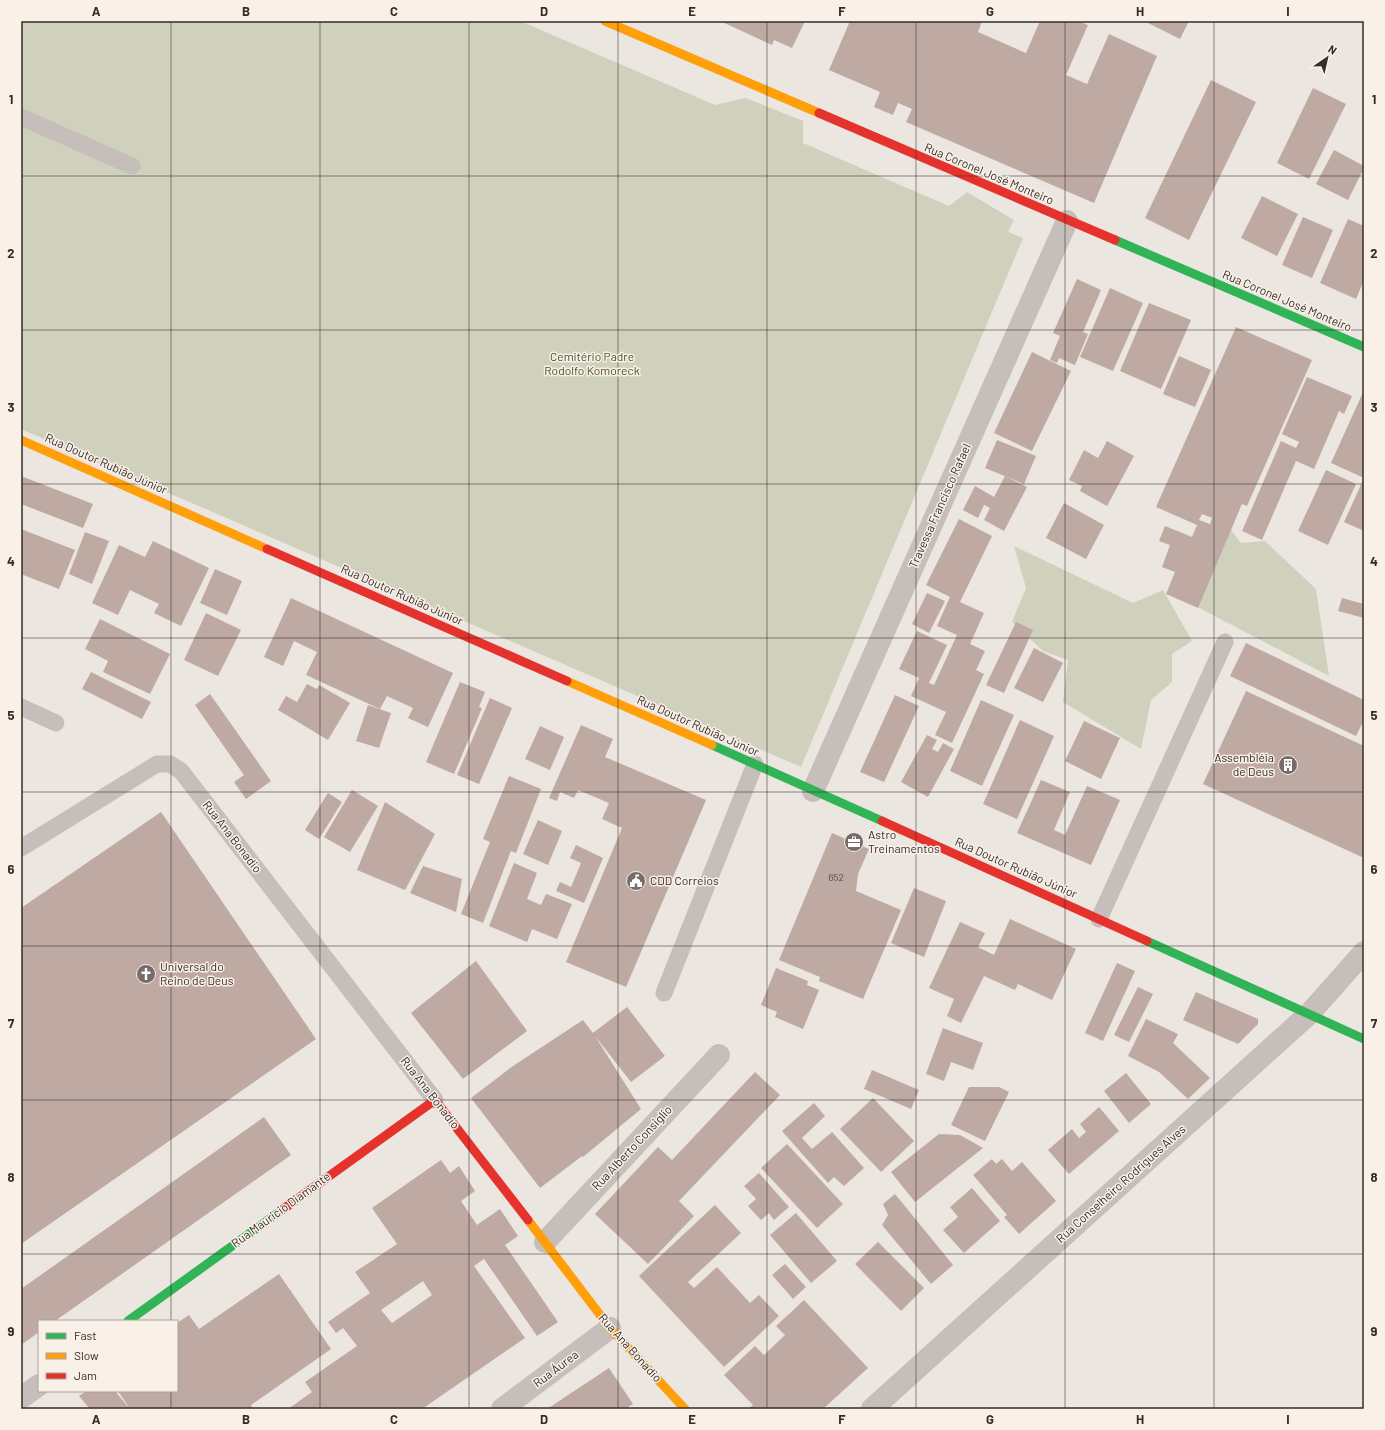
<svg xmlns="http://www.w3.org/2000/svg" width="1385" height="1430" font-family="Barlow,sans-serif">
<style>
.green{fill:#cfd1bc}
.building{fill:#bfa9a3;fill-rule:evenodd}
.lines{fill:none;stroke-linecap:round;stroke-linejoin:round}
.lane{stroke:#c6beba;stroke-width:17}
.street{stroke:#c6beba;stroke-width:22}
.fast{stroke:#30b455;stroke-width:9}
.slow{stroke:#ff9f0a;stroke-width:9}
.jam{stroke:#e5322d;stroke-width:9}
.grid{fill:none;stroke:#362b28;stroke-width:1;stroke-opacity:0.55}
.labels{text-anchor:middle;stroke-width:3;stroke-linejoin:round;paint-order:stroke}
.number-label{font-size:10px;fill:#584a47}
.street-label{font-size:12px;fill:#362b28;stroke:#f9f0e8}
.park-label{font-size:12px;fill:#49532d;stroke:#f9f0e8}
.poi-label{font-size:12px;fill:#362b28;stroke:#f9f0e8;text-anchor:start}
.neatline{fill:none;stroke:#362b28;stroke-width:1.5}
.grid-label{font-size:13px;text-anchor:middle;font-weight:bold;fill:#362b28}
</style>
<rect width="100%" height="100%" fill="#ece6e1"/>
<!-- green -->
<g class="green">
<path d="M21,21H520L715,105L746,98L803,121V143L949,206L967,192L1014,220L1008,232L1023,238L801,767L21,429Z"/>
<path d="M1230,529L1241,543L1265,541L1316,589L1329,676L1184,600Z"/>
<path d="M1014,546L1133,603L1163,590L1192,641L1172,654V682L1151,700L1141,749L1063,702L1068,660L1043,651L1012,622L1026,588Z"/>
</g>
<!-- building -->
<g class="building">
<path d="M720,21H805L792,48L774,40L772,45Z"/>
<path d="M850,21H982L978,32L1026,53L1040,21H1077L1088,25L1066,75L1087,84L1109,34L1157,56L1094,203L906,122L912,109L898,103L893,115L874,107L880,92L829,70Z"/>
<path d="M1144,21H1189L1180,39Z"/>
<path d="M1211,80L1256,102L1189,240L1145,218Z"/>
<path d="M1313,88L1346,104L1309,179L1277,163Z"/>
<path d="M1334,150L1364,166V168L1348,200L1316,184Z"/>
<path d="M1262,196L1298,214L1277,256L1241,238Z"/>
<path d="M1303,217L1333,230L1312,278L1282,265Z"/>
<path d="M1348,219L1364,226V280L1356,299L1320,283Z"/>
<path d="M1077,279L1101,290L1083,332L1088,334L1075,365L1059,358L1057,363L1050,360L1060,336L1053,333Z"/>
<path d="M1110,288L1143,303L1113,371L1080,357Z"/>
<path d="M1149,303L1191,320L1161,389L1120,371Z"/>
<path d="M1236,327L1312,360L1247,506L1242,504L1198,608L1166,594L1175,572L1162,567L1170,545L1159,541L1165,526L1192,537L1197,525L1156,507ZM1202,514L1212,518L1210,524L1199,520Z"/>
<path d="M1032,352L1071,371L1032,451L994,433Z"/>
<path d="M1179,356L1211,370L1195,407L1163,394Z"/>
<path d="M1307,377L1352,396L1344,414L1339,411L1314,469L1296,461L1262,540L1242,531L1281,441L1296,448L1299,442L1282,434Z"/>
<path d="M1364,390V525L1362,530L1344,522L1364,478L1331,463Z"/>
<path d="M997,440L1036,456L1024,484L985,468Z"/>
<path d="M1107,441L1134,456L1107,506L1080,491L1082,486L1069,480L1084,450L1098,458Z"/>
<path d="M1326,470L1356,484L1328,545L1298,531Z"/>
<path d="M21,476L93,504L83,528L21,504Z"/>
<path d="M1005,476L1027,487L1004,531L984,520L990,508L984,505L978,518L963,510L975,486L994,497Z"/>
<path d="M1064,503L1104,525L1086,559L1046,538Z"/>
<path d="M959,519L992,536L960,602L984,613L970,644L985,651L976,670L984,674L952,743L935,735L946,712L911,696L919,678L899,669L917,631L947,645L929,683L934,685L957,635L937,626L950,597L926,585Z"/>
<path d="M21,529L75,550L59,589L21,574Z"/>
<path d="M85,532L109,541L92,584L69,574Z"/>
<path d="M153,541L209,568L181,626L154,613L159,604L130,590L118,615L92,603L119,545L145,557Z"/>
<path d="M215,569L242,581L227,615L200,603Z"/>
<path d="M927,593L945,601L929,633L912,624Z"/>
<path d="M291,598L453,673L428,727L408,718L413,708L387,696L380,709L306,675L317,652L294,641L283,666L264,657Z"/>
<path d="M1342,598L1364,604V618L1338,611Z"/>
<path d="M206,613L241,630L218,676L184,660Z"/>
<path d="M100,619L170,654L150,694L103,672L108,661L85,649Z"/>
<path d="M1016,622L1033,630L1004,693L986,685Z"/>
<path d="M1246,643L1364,700V720L1356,736L1230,676Z"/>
<path d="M1034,648L1063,663L1043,702L1014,688Z"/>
<path d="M91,672L151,702L142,719L82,689Z"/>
<path d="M460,682L485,692L479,707L482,708L454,774L426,762Z"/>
<path d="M307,684L317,689L319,685L350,703L328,740L278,710L286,696L297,702Z"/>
<path d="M1246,691L1364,746V858L1203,784Z"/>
<path d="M210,694L271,781L246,799L234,782L244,775L195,705Z"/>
<path d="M895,695L919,706L884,782L860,772Z"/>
<path d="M490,698L512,708L479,784L457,775Z"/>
<path d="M981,700L1014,715L982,786L950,771Z"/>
<path d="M368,705L391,713L379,748L356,741Z"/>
<path d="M1020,720L1054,736L1017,819L983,804Z"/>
<path d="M1084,721L1120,738L1101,779L1065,761Z"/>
<path d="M581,725L613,739L605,757L706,800L626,987L566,962L622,828L602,819L609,803L578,790L574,798L560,792L557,801L549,798Z"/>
<path d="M540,726L564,737L550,770L525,759Z"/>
<path d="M927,735L937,740L932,749L938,752L943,743L954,749L928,797L901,782Z"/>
<path d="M509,776L541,789L516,853L511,851L483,923L461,914L490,842L483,839Z"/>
<path d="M1041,780L1070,792L1054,830L1065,835L1087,786L1120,800L1091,865L1017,833Z"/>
<path d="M352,790L378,806L350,852L324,837Z"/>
<path d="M328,793L342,802L319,839L305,830Z"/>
<path d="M385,802L435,834L405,890L357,870Z"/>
<path d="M161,812L316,1039L21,1244V908Z"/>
<path d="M538,820L562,831L548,865L523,854Z"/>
<path d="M832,833L869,849L858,874L856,891L901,910L863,999L819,981L820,977L779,960Z"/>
<path d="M576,845L603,858L584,903L556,891L560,882L571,887L581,863L570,858Z"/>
<path d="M514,863L537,873L527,899L541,905L546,894L572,904L557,939L532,929L527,942L489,926Z"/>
<path d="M423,866L462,879L456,912L410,893Z"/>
<path d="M914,888L946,901L924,957L891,943Z"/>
<path d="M1010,919L1076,949L1052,1000L1018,984L1015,990L984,976L961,1023L947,1016L954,999L929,988L960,922L985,933L978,947L994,955Z"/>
<path d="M476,961L527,1031L463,1079L411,1013Z"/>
<path d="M1117,963L1135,971L1103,1041L1085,1033Z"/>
<path d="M776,968L808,981L807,985L819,990L803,1029L775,1017L777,1012L761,1005Z"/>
<path d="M1138,987L1153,994L1129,1042L1114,1035Z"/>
<path d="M1196,992L1258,1019V1024L1238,1044L1183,1020Z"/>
<path d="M627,1007L665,1056L631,1082L595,1036L641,1109L583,1157L582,1156L540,1188L471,1098L513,1066L583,1020L593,1033Z"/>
<path d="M1146,1019L1178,1034L1173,1043L1210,1078L1188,1099L1159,1072L1128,1056Z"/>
<path d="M943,1028L983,1043L973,1070L951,1062L944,1081L926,1074Z"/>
<path d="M872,1070L919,1090L911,1109L864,1089Z"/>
<path d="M755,1072L780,1095L679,1201L694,1216L648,1264L595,1214L658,1147L672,1160Z"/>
<path d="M1126,1073L1151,1104L1129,1123L1104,1091Z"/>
<path d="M969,1087H999L1009,1092L985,1141L951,1125Z"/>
<path d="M873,1098L914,1141L881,1172L840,1129Z"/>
<path d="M814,1103L825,1116L802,1138L812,1149L832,1132L864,1168L844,1186L834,1177L828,1183L782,1131Z"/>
<path d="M1099,1107L1119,1131L1069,1174L1048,1150L1072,1129L1079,1138L1086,1132L1080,1124Z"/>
<path d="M264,1117L291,1155L55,1321H39V1332L21,1345V1289Z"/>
<path d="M939,1134L960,1135L983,1148L915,1202L891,1172Z"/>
<path d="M787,1144L843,1204L817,1228L761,1168Z"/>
<path d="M992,1159L996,1164L1002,1159L1012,1171L1022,1162L1056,1201L1019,1234L1004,1217L1007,1215L973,1175Z"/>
<path d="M441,1160L450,1173L459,1166L475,1191L461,1201L477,1225L500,1209L518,1236L505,1245L558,1322L537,1336L484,1259L474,1266L525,1338L422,1409H288L312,1392L305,1382L357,1346L343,1328L336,1333L328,1322L370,1293L355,1272L397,1244L372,1208ZM423,1281L432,1295L392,1323L381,1310Z"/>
<path d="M759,1173L789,1207L774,1220L769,1213L761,1220L748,1206L756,1199L744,1186Z"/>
<path d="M972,1188L1000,1221L964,1253L943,1230L958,1217L950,1207Z"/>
<path d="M895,1194L953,1265L931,1284L882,1225L888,1215L883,1204Z"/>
<path d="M715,1205L741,1233L688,1282L694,1288L717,1267L750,1303L759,1295L779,1316L724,1367L639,1276Z"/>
<path d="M796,1213L837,1261L811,1283L770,1235Z"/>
<path d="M878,1242L924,1288L901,1311L855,1264Z"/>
<path d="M785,1264L806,1287L793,1299L772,1275Z"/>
<path d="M279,1274L331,1349L251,1405L253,1409H130L118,1391H177V1323L189,1315L199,1329Z"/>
<path d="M804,1300L868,1368L823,1409H748L753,1405L724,1375L755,1346L764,1355L785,1335L776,1326Z"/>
<path d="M609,1368L633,1404L625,1409H547Z"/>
<path d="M86,1391H115L129,1408L128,1409H90L79,1396Z"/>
</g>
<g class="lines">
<!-- lane -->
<g class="lane">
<path d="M21,117L132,166"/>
<path d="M21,707L56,723"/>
<path d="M21,848L157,764H170L181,771L435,1100"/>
<path d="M1099,919L1225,642"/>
<path d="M664,993L755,764"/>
</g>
<!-- street -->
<g class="street">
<path d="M813,791L1067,221"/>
<path d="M545,1242L719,1055"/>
<path d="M21,1398L39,1385"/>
<path d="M502,1409L610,1328"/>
<path d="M872,1409L1309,1014L1364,952"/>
</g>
<!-- fast -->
<g class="fast">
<path d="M1115,240L1364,347"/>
<path d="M712,745L882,821"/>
<path d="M1147,941L1364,1039"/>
<path d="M128,1321L282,1210"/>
</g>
<!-- slow -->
<g class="slow">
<path d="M605,21L819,113"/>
<path d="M21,440L267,549"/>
<path d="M567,681L712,745"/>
<path d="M528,1220L610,1328L685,1409"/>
</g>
<!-- jam -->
<g class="jam">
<path d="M819,113L1115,240"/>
<path d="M267,549L567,681"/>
<path d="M882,821L1147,941"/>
<path d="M282,1210L435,1100L528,1220"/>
</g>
</g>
<!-- grid -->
<path class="grid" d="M171,21V1321M320,21V1409M469,21V1409M618,21V1409M767,21V1409M916,21V1409M1065,21V1409M1214,21V1409M21,176H1364M21,330H1364M21,484H1364M21,638H1364M21,792H1364M21,946H1364M21,1100H1364M21,1254H1364M171,1391V1409"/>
<!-- icons -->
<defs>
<symbol id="building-disc" viewBox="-11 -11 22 22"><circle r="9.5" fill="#766c69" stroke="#f9f0e8"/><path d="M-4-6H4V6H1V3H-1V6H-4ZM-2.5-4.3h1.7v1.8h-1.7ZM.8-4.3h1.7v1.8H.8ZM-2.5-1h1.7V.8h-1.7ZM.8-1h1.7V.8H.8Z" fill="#fff"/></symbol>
<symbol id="office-disc" viewBox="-11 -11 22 22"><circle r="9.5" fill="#766c69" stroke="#f9f0e8"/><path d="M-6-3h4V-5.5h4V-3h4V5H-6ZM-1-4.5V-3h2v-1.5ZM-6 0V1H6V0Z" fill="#fff"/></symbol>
<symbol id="civic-disc" viewBox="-11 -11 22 22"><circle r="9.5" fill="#766c69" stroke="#f9f0e8"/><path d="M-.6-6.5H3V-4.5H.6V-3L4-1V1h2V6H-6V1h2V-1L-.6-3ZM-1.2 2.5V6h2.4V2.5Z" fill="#fff"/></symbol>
<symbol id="church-disc" viewBox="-11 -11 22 22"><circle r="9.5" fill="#766c69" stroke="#f9f0e8"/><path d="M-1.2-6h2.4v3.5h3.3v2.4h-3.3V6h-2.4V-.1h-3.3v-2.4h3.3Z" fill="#fff"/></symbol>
</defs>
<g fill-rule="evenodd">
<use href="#building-disc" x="1277" y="754" width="22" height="22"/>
<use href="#office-disc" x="843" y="831" width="22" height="22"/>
<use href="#civic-disc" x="625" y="870" width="22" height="22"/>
<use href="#church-disc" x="135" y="963" width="22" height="22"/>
</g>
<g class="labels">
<!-- number labels -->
<g class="number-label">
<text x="836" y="881">652</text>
</g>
<!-- street labels -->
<g class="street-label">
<text transform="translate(989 174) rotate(23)" y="4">Rua Coronel José Monteiro</text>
<text transform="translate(1287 301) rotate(23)" y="4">Rua Coronel José Monteiro</text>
<text transform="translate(106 464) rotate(24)" y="4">Rua Doutor Rubião Júnior</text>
<text transform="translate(940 506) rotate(-66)" y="4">Travessa Francisco Rafael</text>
<text transform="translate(402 595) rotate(24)" y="4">Rua Doutor Rubião Júnior</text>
<text transform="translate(698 726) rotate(24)" y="4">Rua Doutor Rubião Júnior</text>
<text transform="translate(232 837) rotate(52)" y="4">Rua Ana Bonadio</text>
<text transform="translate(1016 868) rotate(24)" y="4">Rua Doutor Rubião Júnior</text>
<text transform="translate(430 1093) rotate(52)" y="4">Rua Ana Bonadio</text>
<text transform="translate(632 1148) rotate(-47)" y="4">Rua Alberto Consiglio</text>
<text transform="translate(1121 1184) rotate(-42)" y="4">Rua Conselheiro Rodrigues Alves</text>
<text transform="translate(281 1210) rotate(-36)" y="4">Rua Mauricio Diamante</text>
<text transform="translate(630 1348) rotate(48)" y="4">Rua Ana Bonadio</text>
<text transform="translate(556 1369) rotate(-37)" y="4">Rua Áurea</text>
</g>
<!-- park labels -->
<g class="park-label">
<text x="592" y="361">Cemitério Padre<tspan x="592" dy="14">Rodolfo Komoreck</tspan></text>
</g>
<!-- poi labels -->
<g class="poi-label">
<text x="1274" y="762" text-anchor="end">Assembléia<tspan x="1274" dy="14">de Deus</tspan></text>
<text x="868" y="839">Astro<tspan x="868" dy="14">Treinamentos</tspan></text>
<text x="650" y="885">CDD Correios</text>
<text x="160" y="971">Universal do<tspan x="160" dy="14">Reino de Deus</tspan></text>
</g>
</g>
<!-- border -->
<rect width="1385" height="1430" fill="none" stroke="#f9f0e8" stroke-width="44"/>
<!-- legend -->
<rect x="38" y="1320" width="140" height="72" fill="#f9f0e8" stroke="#aba19b"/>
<rect x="46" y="1333" width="20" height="6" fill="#30b455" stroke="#aba19b"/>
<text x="74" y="1340" font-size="12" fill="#362b28">Fast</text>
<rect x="46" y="1353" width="20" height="6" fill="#ff9f0a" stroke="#aba19b"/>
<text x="74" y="1360" font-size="12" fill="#362b28">Slow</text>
<rect x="46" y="1373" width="20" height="6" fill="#e5322d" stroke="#aba19b"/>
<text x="74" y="1380" font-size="12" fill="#362b28">Jam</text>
<!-- north arrow -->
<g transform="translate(1327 58) rotate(34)" stroke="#f9f0e8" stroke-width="3" paint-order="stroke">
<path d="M0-3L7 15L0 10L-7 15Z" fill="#362b28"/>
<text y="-6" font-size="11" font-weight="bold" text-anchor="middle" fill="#362b28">N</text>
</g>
<rect x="22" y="22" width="1341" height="1386" class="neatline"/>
<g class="grid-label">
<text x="96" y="16">A</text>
<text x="246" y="16">B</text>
<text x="394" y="16">C</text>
<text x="544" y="16">D</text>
<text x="692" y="16">E</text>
<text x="842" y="16">F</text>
<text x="990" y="16">G</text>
<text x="1140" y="16">H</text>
<text x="1288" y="16">I</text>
<text x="11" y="104">1</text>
<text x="1374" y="104">1</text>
<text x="11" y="258">2</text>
<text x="1374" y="258">2</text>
<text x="11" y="412">3</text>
<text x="1374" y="412">3</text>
<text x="11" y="566">4</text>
<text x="1374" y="566">4</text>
<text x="11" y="720">5</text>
<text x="1374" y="720">5</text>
<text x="11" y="874">6</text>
<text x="1374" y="874">6</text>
<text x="11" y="1028">7</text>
<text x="1374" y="1028">7</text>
<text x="11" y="1182">8</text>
<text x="1374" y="1182">8</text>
<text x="11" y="1336">9</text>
<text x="1374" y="1336">9</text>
<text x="96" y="1424">A</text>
<text x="246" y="1424">B</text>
<text x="394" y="1424">C</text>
<text x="544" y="1424">D</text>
<text x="692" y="1424">E</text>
<text x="842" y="1424">F</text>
<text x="990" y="1424">G</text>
<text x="1140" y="1424">H</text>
<text x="1288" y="1424">I</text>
</g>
</svg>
